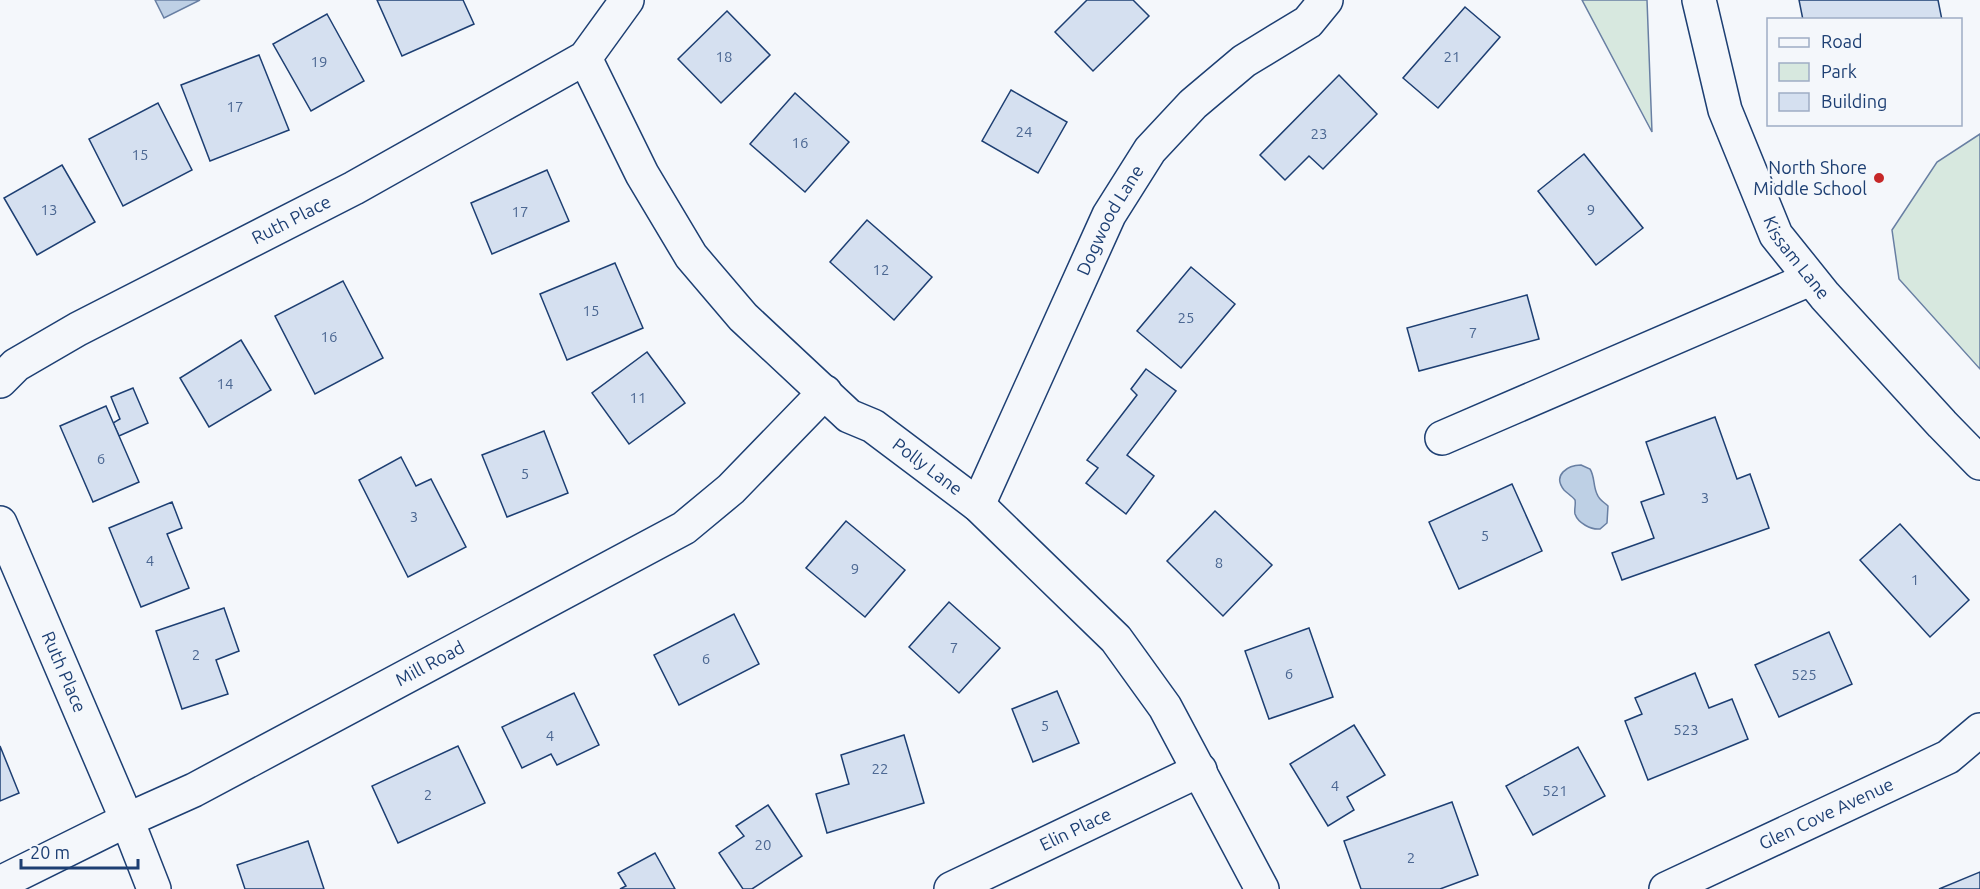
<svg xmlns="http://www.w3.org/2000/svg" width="1980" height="889" font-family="Ubuntu,sans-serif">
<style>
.green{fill:#d7e8df;stroke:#687fa3;stroke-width:1.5}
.water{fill:#bed0e5;stroke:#687fa3;stroke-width:1.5}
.building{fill:#d5e0f0;stroke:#1d3f73;stroke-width:1.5}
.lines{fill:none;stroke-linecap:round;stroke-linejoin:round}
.minor-casing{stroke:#1d3f73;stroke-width:36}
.major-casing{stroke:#1d3f73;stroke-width:36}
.minor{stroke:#f4f7fb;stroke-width:33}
.major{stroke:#f4f7fb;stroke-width:33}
.poi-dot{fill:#c62828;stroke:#f4f7fb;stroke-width:2}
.labels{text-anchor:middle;stroke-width:4.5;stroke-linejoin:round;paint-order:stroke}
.number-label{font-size:15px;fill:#4b6792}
.poi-label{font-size:18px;fill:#1d3f73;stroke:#f4f7fb;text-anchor:end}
.street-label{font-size:18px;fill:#1d3f73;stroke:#f4f7fb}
</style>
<rect width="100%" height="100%" fill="#f4f7fb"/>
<!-- green -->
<g class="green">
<path d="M1582,0H1647L1652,132Z"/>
<path d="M1980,134V369L1899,279L1892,230L1937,162Z"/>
</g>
<!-- water -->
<g class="water">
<path d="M155,0H200L164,18Z"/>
<path d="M1581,465L1590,469C1595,477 1593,486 1597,494C1599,500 1604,502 1608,506L1607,523L1600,529C1591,530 1578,523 1575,514C1574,510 1576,504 1575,500C1572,496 1567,493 1564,490C1552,475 1568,465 1581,465Z"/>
</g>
<!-- building -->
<g class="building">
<path d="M377,0H463L474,24L402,56Z"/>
<path d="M1087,0H1133L1149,16L1093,71L1055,32Z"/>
<path d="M1799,0H1938L1942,20H1803Z"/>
<path d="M1465,7L1500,37L1438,108L1403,78Z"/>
<path d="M727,11L770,55L721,103L678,59Z"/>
<path d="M327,14L364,81L311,111L273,44Z"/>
<path d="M259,55L289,130L210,161L181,85Z"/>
<path d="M1339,75L1377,114L1323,169L1309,156L1285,180L1260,155Z"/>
<path d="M1011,90L1067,122L1038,173L982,141Z"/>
<path d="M795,93L849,142L805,192L750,144Z"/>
<path d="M158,103L192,170L123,206L89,139Z"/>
<path d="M1584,154L1643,228L1596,265L1538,191Z"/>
<path d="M62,165L95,222L37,255L4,198Z"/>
<path d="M547,170L569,221L492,254L471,203Z"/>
<path d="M867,220L932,277L894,320L830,262Z"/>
<path d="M615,263L643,328L567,360L540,294Z"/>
<path d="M1191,267L1235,304L1181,368L1137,331Z"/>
<path d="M343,281L383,358L315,394L275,316Z"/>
<path d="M1527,295L1539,339L1419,371L1407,328Z"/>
<path d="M241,340L271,390L209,427L180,378Z"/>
<path d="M647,352L685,403L629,444L592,393Z"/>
<path d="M1146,369L1176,391L1127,455L1154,476L1126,514L1086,483L1098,468L1087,460L1137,395L1131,389Z"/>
<path d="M133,388L148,423L119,436L113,423L120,419L111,397Z"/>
<path d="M106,406L139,482L93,502L60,426Z"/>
<path d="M1715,417L1737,479L1750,474L1769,528L1622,580L1612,553L1654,538L1641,502L1664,494L1646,442Z"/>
<path d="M544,431L568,493L507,517L482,455Z"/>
<path d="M401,457L416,486L431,479L466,547L408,577L359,480Z"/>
<path d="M1512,484L1542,551L1459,589L1429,522Z"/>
<path d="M172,502L182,528L167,534L189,588L141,607L109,528Z"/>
<path d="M1215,511L1272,565L1223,616L1167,561Z"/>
<path d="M846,521L905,570L865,617L806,568Z"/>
<path d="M1900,524L1969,600L1930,637L1860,560Z"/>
<path d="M949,602L1000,648L959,693L909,647Z"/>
<path d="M224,608L239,651L216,660L228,694L182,709L156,631Z"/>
<path d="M734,614L759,664L679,705L654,655Z"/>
<path d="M1309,628L1333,697L1269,719L1245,651Z"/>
<path d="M1829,632L1852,684L1779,717L1755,665Z"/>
<path d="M1695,673L1709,708L1732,699L1748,739L1648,780L1625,721L1642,714L1635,698Z"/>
<path d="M1057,691L1079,743L1033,762L1012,709Z"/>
<path d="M574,693L599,745L557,765L551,754L522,768L502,727Z"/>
<path d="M1354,725L1385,775L1347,797L1354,810L1328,826L1290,764Z"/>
<path d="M904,735L924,803L827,833L816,794L849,784L841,755Z"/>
<path d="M0,746L19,793L0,801Z"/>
<path d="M458,746L485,803L398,843L372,786Z"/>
<path d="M1578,747L1605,796L1533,835L1506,786Z"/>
<path d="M1452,802L1478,875L1440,889H1361L1344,841Z"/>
<path d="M768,805L802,856L752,889H743L719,853L744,836L736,826Z"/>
<path d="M308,841L324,889H245L237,865Z"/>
<path d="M655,853L675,889H620L626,886L618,873Z"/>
<path d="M1980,872V889H1939Z"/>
</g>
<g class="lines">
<defs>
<g id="minor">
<path id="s1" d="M1699,0L1725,110L1776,235L1825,296L1942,424L1980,463"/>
<path id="s2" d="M585,58L642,174L691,256L743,317L849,416L873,426L978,505L1116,639L1165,707L1262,889"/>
<path id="s3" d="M0,381L16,365L78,329L354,188L585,58L627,0"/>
<path d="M1442,438L1810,279"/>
<path id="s4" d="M978,505L1109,215L1150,150L1193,104L1244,61L1308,22L1326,0"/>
<path id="s5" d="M0,523L127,820L154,889"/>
<path id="s6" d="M0,883L127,820L194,790L684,528L731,489L825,392"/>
<path id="s7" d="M951,889L1200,770"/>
</g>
<g id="major">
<path id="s8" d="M1666,889L1948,757L1980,730"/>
</g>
</defs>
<!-- minor casing -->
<use href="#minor" class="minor-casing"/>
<!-- major casing -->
<use href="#major" class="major-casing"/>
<!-- minor -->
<use href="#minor" class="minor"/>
<!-- major -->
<use href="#major" class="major"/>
</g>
<!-- markers -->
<circle class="poi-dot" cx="1879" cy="178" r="6"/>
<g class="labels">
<!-- number labels -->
<g class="number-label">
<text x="724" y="62">18</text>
<text x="1452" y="62">21</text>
<text x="319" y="67">19</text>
<text x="235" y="112">17</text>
<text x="1024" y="137">24</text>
<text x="1319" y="139">23</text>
<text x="800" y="148">16</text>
<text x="140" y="160">15</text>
<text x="49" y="215">13</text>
<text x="1591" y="215">9</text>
<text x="520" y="217">17</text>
<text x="881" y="275">12</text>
<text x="591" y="316">15</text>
<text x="1186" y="323">25</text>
<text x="1473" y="338">7</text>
<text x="329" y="342">16</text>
<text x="225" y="389">14</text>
<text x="638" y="403">11</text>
<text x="101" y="464">6</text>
<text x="525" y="479">5</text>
<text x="1705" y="503">3</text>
<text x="414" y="522">3</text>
<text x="1485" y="541">5</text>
<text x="150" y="566">4</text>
<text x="1219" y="568">8</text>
<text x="855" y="574">9</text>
<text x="1915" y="585">1</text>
<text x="954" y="653">7</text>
<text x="196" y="660">2</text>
<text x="706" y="664">6</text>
<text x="1289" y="679">6</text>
<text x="1804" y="680">525</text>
<text x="1045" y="731">5</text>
<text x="1686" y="735">523</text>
<text x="550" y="741">4</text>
<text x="880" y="774">22</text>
<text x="1335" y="791">4</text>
<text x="1555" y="796">521</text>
<text x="428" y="800">2</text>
<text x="763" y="850">20</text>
<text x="1411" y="863">2</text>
</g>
<!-- poi labels -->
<g class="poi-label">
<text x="1867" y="174">North Shore<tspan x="1867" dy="21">Middle School</tspan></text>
</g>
<!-- street labels -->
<g class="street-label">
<text dy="6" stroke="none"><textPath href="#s3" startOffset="334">Ruth Place</textPath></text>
<text dy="6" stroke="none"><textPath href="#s4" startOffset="314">Dogwood Lane</textPath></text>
<text dy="6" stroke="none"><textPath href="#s1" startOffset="278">Kissam Lane</textPath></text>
<text dy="6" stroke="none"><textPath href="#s2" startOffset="544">Polly Lane</textPath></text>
<text dy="6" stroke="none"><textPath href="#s6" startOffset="483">Mill Road</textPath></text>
<text dy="6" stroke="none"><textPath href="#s5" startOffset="162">Ruth Place</textPath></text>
<text dy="6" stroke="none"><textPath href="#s8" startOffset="177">Glen Cove Avenue</textPath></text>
<text dy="6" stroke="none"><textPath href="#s7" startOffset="138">Elin Place</textPath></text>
</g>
</g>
<!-- legend -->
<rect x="1767" y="18" width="195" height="108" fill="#f4f7fb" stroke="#9eadc5" stroke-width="1.5"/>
<rect x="1779" y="38" width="30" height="9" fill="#f4f7fb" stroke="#9eadc5" stroke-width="1.5"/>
<text x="1821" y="48" font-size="18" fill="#1d3f73">Road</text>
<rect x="1779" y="63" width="30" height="18" fill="#d7e8df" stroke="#9eadc5" stroke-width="1.5"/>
<text x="1821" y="78" font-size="18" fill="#1d3f73">Park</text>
<rect x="1779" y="93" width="30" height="18" fill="#d5e0f0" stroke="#9eadc5" stroke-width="1.5"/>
<text x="1821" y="108" font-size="18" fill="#1d3f73">Building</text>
<!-- scale -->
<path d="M21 859v9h117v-9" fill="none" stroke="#1d3f73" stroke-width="3"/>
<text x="30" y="859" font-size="18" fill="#1d3f73" stroke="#f4f7fb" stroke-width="4.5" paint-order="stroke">20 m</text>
</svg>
